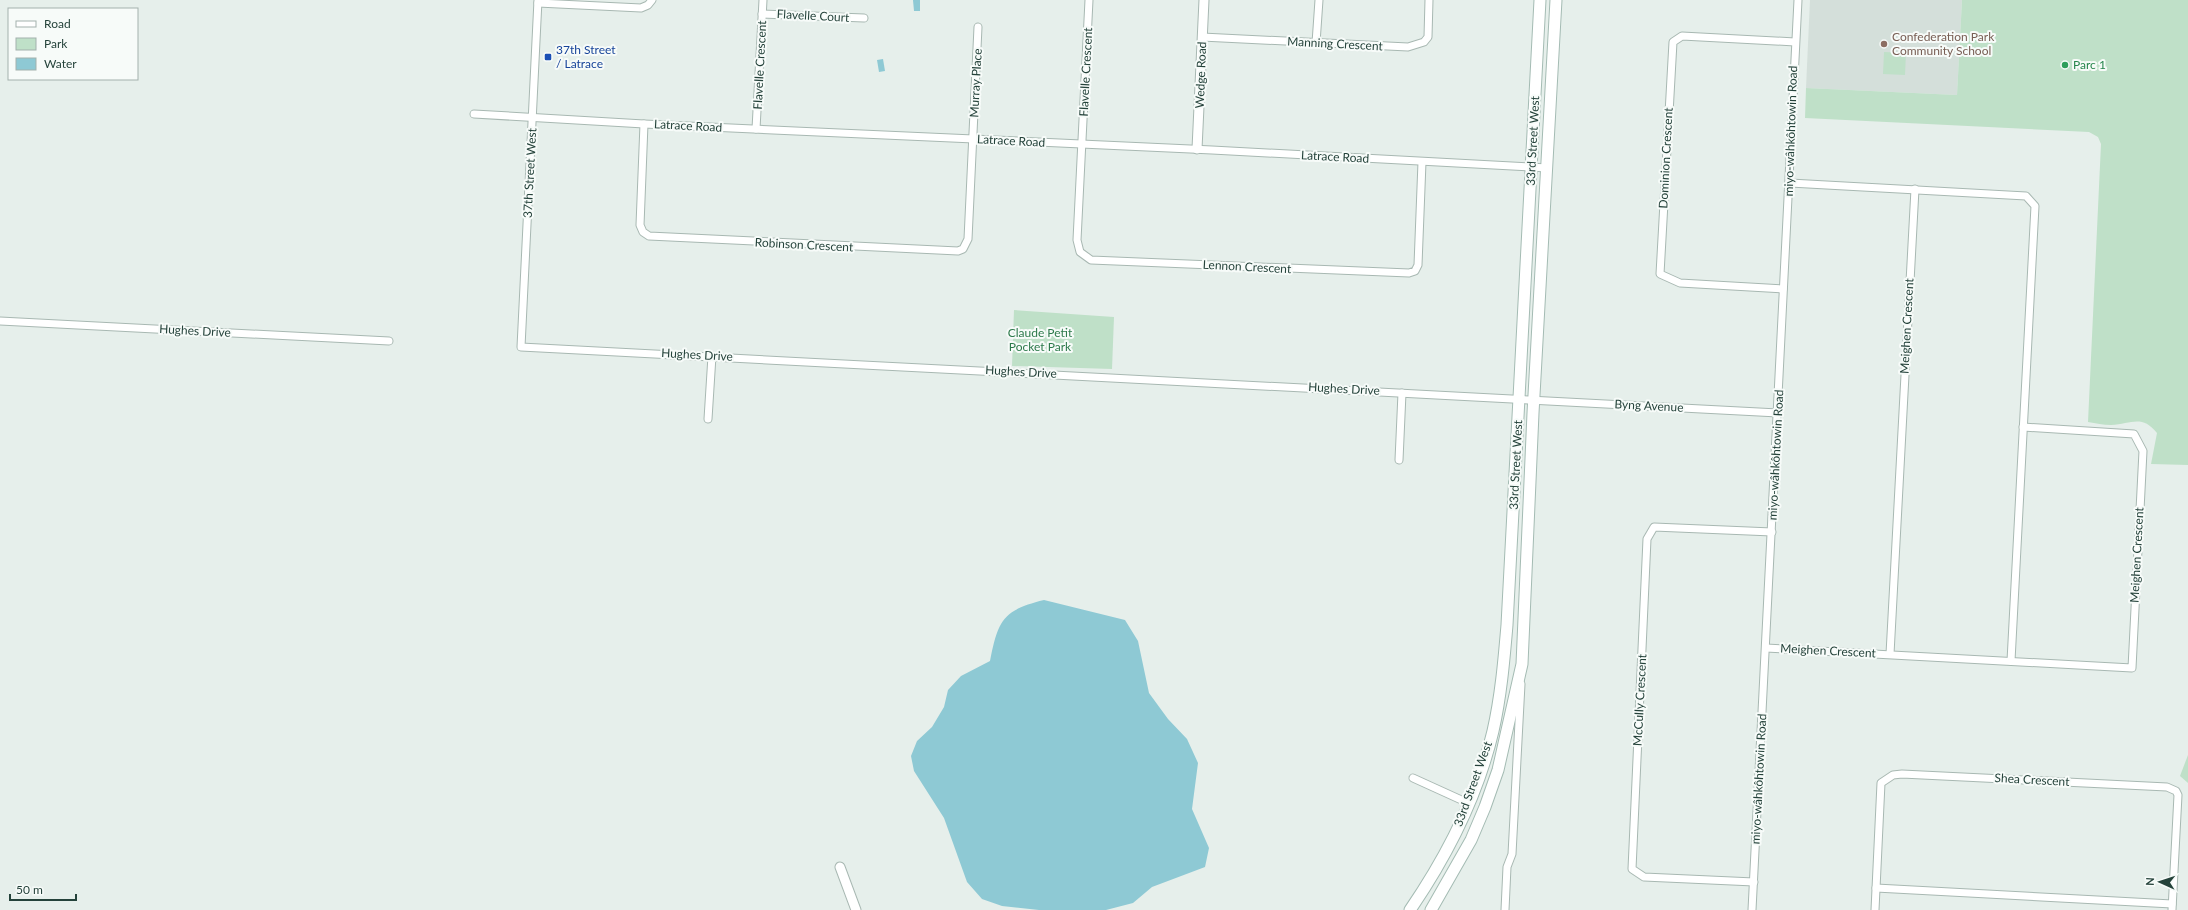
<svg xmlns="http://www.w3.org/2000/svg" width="2188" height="910" font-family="Lato,sans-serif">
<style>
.built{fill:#d4dfda}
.green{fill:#bfe0c8}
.water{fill:#8ec9d4}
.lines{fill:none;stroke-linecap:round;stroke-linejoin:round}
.minor-casing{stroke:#a8b8b2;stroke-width:9}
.tertiary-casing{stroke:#a8b8b2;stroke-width:11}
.secondary-casing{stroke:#a4bbb3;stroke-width:13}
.minor{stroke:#fff;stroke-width:7}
.tertiary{stroke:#fff;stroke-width:9}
.secondary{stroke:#fff;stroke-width:11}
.education-dot{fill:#8d6e63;stroke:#f7fbf9;stroke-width:1.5}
.transit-dot{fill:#1a4fb4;stroke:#f7fbf9;stroke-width:1.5}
.leisure-dot{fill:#2e9e5b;stroke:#f7fbf9;stroke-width:1.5}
.labels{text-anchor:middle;stroke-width:4;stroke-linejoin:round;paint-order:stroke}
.street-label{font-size:12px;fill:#24423a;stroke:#f7fbf9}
.education-label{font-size:12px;fill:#785e54;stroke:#f7fbf9;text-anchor:start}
.transit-label{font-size:12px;fill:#164399;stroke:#f7fbf9;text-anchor:start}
.leisure-label{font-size:12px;fill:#27864d;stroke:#f7fbf9;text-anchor:start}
.park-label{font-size:12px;fill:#2d7a4b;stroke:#f7fbf9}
</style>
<rect width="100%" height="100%" fill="#e6efeb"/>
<!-- built -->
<path class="built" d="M1810,0H1962L1957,95L1806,88Z"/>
<!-- green -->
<g class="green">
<path d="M1962,0H2188V465L2151,464L2157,433C2142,414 2131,424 2111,425C2103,425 2096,423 2088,422L2101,144L2098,137L2089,132L1805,118L1806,88L1957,95Z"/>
<path d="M1884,52L1906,53L1905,75L1883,74Z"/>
<path d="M1014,310L1114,317L1112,369L1012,366Z"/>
<path d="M2188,755V783L2180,776Z"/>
</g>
<!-- water -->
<g class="water">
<path d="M913,0H920V11H914Z"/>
<path d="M883,59L885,71L879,72L877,60Z"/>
<path d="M1044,600L1125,620L1138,641L1149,693L1168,719L1187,739L1198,763L1192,809L1209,848L1205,867L1152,887L1133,903L1106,910H1039L1002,906L982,899L967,882L944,818L914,771L911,756L917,741L932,727L944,707L948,690L961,676L990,661C998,620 1003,610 1044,600Z"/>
</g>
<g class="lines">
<defs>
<g id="minor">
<path d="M538,0L521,347L1778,413"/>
<path d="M1089,0L1077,240L1080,252L1091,260L1409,273L1415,271L1418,265L1422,162"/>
<path d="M538,3L641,8L648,5L652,0"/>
<path d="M762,14L864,18"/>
<path d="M1202,37L1408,47L1424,42L1428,37L1429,0"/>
<path d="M1316,43L1319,0"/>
<path d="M474,114L644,124L1212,150L1548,168"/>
<path d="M644,124L640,225L643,232L649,236L958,251L963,249L968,239L978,27"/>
<path d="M756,129L763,0"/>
<path d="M1790,183L2026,196L2035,206L2011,661"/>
<path d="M1783,289L1680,283L1660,274L1673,42L1682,36L1795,42"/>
<path d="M0,321L389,341"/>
<path d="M708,419L712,356"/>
<path d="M1399,460L1402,393"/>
<path d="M1766,648L2132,668L2143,451L2134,434L2023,427"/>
<path d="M1890,654L1915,189"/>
<path d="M1413,778L1468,803"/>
<path d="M1754,882L1644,877L1632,869L1647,539L1654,527L1772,532"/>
<path d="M1876,888L2172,904"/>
<path d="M1505,910L1507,867L1512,854L1521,684"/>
<path d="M1752,910L1798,0"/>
<path d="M1875,910L1881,783L1893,775L1902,774L2167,787L2176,791L2178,795L2172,910"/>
</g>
<g id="tertiary">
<path d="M1197,149L1204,0"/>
<path d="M840,867L856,910"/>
</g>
<g id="secondary">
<path d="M1410,910C1447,856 1478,795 1493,731C1501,696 1504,660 1507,625L1540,0"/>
<path d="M1431,910L1471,840L1485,807L1498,770L1522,664L1533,413L1556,0"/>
</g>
</defs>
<!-- minor casing -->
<use href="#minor" class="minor-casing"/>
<!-- tertiary casing -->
<use href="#tertiary" class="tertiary-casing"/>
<!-- secondary casing -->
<use href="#secondary" class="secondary-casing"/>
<!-- minor -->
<use href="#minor" class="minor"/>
<!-- tertiary -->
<use href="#tertiary" class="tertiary"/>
<!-- secondary -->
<use href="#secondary" class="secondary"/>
</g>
<!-- markers -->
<circle class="education-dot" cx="1884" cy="44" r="4"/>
<rect class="transit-dot" x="544" y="53" width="8" height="8" rx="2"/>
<circle class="leisure-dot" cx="2065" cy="65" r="4"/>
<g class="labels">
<!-- street labels -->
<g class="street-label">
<text transform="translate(813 16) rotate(3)" y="4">Flavelle Court</text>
<text transform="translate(1335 44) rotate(3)" y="4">Manning Crescent</text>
<text transform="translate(760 65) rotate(-87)" y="4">Flavelle Crescent</text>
<text transform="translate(1086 72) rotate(-87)" y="4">Flavelle Crescent</text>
<text transform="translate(1201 75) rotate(-88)" y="4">Wedge Road</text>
<text transform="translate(976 83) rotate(-87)" y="4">Murray Place</text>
<text transform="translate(688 126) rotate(3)" y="4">Latrace Road</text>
<text transform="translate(1791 131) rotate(-88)" y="4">miyo-wâhkôhtowin Road</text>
<text transform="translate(1011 141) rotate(3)" y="4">Latrace Road</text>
<text transform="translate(1533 141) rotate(-87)" y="4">33rd Street West</text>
<text transform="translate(1335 157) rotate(3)" y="4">Latrace Road</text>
<text transform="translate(1666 158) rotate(-87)" y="4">Dominion Crescent</text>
<text transform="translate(530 173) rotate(-87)" y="4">37th Street West</text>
<text transform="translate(804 245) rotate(3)" y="4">Robinson Crescent</text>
<text transform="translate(1247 267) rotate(3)" y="4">Lennon Crescent</text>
<text transform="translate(1907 326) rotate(-87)" y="4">Meighen Crescent</text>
<text transform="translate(195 331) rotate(3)" y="4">Hughes Drive</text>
<text transform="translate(697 355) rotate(3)" y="4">Hughes Drive</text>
<text transform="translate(1021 372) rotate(3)" y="4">Hughes Drive</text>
<text transform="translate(1344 389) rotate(3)" y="4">Hughes Drive</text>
<text transform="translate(1649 406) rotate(3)" y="4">Byng Avenue</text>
<text transform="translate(1776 455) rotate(-87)" y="4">miyo-wâhkôhtowin Road</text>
<text transform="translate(1516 465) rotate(-87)" y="4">33rd Street West</text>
<text transform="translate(2137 555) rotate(-87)" y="4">Meighen Crescent</text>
<text transform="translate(1828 651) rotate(3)" y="4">Meighen Crescent</text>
<text transform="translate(1640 700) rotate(-87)" y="4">McCully Crescent</text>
<text transform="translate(1759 779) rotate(-87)" y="4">miyo-wâhkôhtowin Road</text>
<text transform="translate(2032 780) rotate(3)" y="4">Shea Crescent</text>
<text transform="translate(1473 784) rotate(-70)" y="4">33rd Street West</text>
</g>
<!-- education labels -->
<g class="education-label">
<text x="1892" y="41">Confederation Park<tspan x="1892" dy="14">Community School</tspan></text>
</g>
<!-- transit labels -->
<g class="transit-label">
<text x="556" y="54">37th Street<tspan x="556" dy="14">/ Latrace</tspan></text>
</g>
<!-- leisure labels -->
<g class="leisure-label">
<text x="2073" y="69">Parc 1</text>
</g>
<!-- park labels -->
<g class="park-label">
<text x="1040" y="337">Claude Petit<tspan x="1040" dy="14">Pocket Park</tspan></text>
</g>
</g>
<!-- legend -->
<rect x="8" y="8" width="130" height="72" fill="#f7fbf9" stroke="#a3b1ad"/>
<rect x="16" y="21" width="20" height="6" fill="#ffffff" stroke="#a3b1ad"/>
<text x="44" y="28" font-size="12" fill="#24423a">Road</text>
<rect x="16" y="38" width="20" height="12" fill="#bfe0c8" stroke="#a3b1ad"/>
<text x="44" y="48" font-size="12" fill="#24423a">Park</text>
<rect x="16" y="58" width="20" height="12" fill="#8ec9d4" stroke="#a3b1ad"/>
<text x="44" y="68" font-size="12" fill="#24423a">Water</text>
<!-- north arrow -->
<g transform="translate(2160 882) rotate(273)" stroke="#f7fbf9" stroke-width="3" paint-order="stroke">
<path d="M0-3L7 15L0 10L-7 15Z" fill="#24423a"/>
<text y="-6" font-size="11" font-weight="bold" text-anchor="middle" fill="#24423a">N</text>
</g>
<!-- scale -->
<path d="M10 894v6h66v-6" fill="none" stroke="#24423a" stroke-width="2"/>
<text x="16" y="894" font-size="12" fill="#24423a" stroke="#f7fbf9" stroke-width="3" paint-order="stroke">50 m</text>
</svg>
